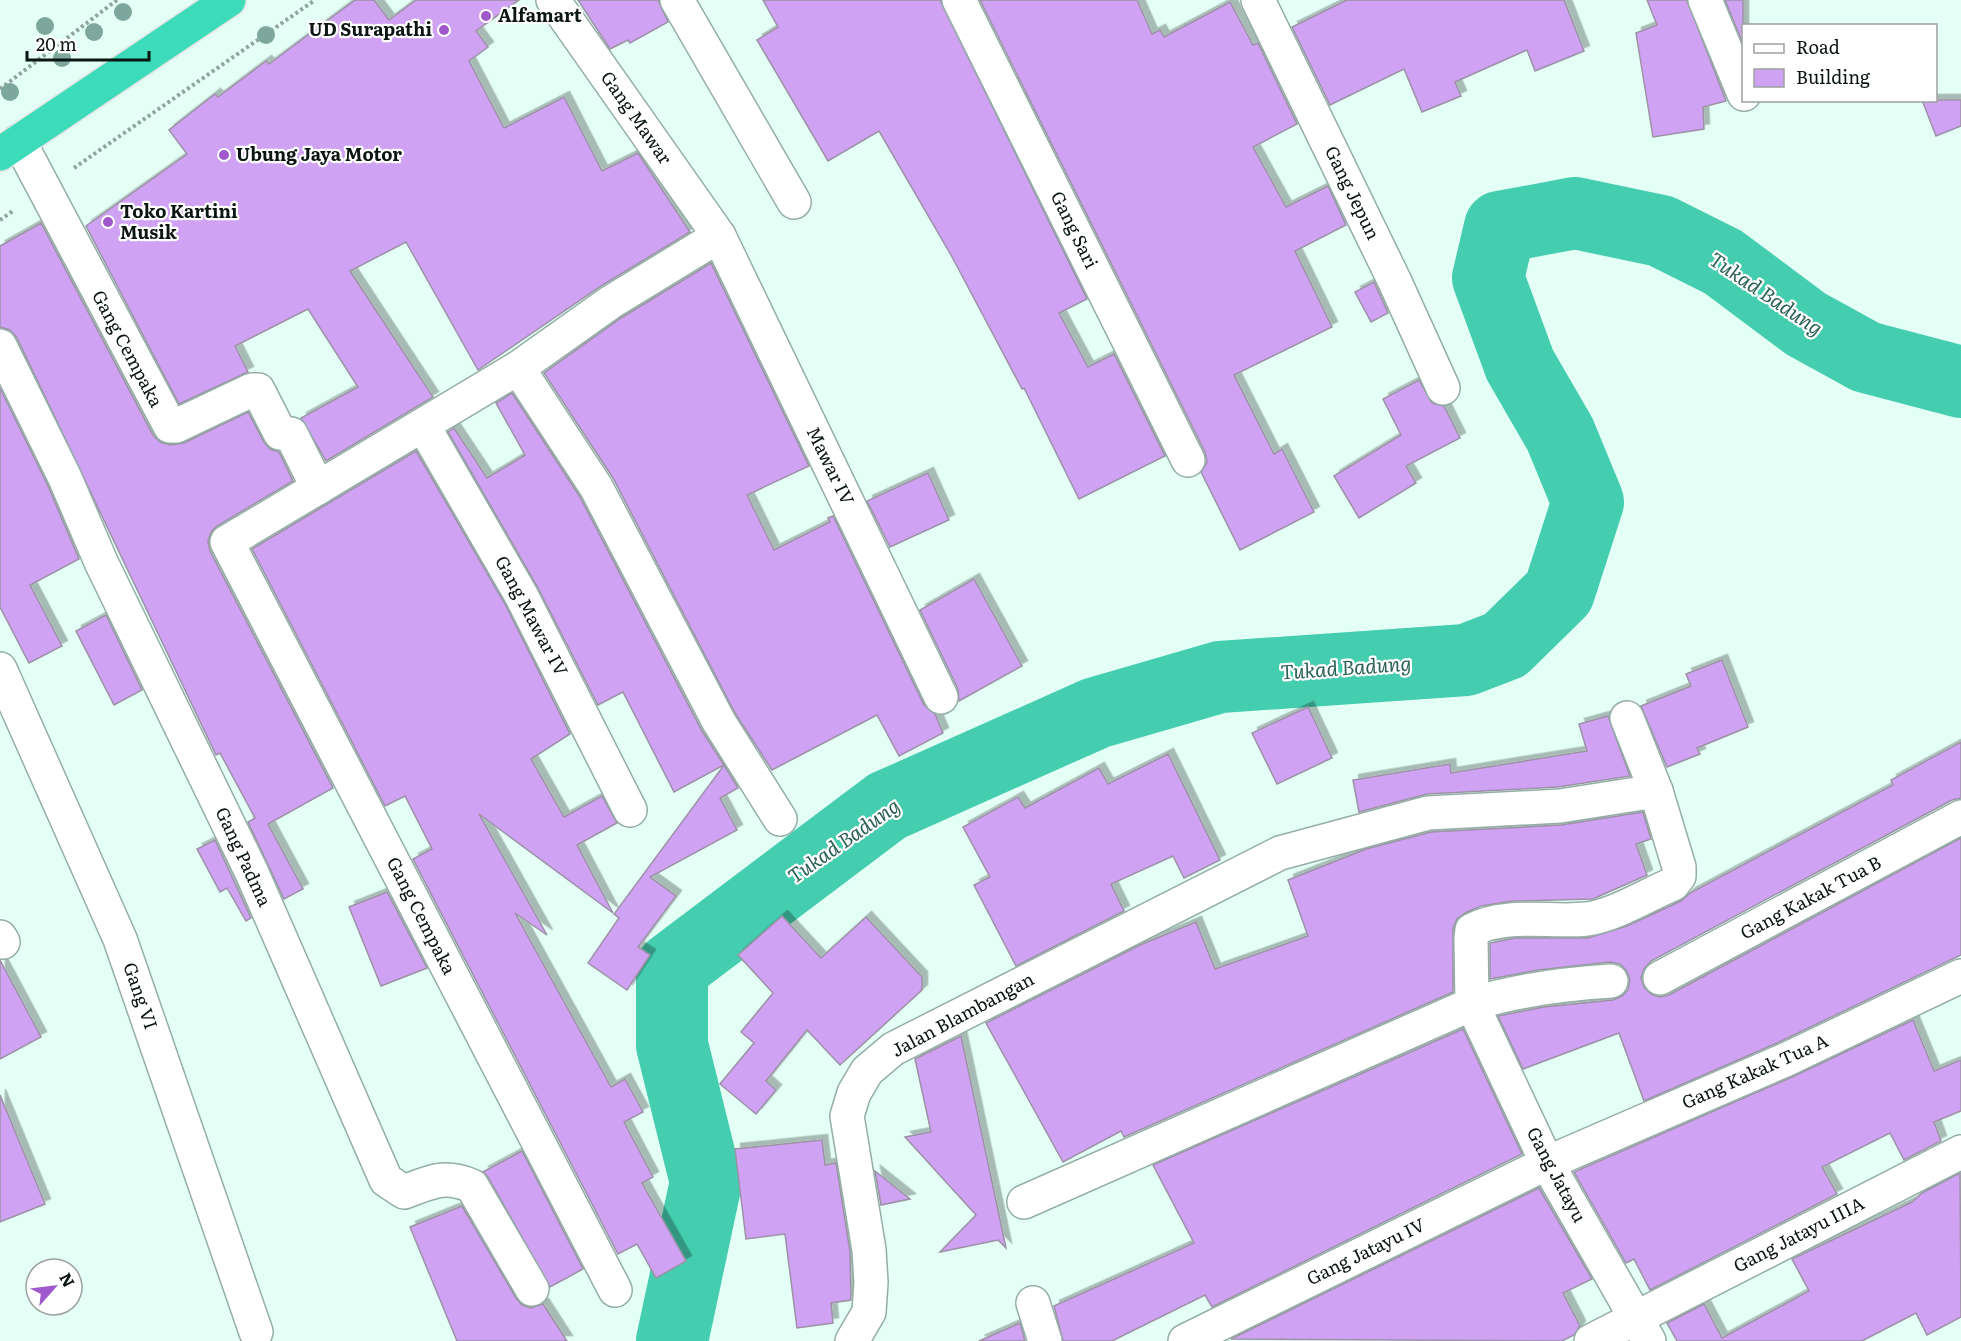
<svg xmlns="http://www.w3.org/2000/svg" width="1961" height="1341" font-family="Literata,serif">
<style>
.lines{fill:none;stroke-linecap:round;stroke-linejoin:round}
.river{stroke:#45cdb0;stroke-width:72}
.building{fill:#d0a2f4;stroke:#9c91a5;stroke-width:1.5;filter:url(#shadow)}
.street-casing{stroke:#94aea6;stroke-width:36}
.highway-casing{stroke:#e2e3e3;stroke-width:36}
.path{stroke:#8fa49d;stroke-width:4;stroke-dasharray:3 3;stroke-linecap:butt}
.street{stroke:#fff;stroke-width:33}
.highway{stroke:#3cdbba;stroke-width:33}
.tree{fill:#7da79c}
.poi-dot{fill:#9f59cd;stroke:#fff;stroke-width:2}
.labels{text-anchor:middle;stroke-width:4.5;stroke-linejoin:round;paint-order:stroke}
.poi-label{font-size:18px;font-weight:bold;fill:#0b1512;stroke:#fff;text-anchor:start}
.street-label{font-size:18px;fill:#0b1512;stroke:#fff}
.water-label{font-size:20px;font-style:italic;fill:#2b6154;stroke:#fff}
</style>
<defs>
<filter id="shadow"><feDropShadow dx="5.5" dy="-5.5" stdDeviation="0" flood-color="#0004"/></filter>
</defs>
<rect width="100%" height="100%" fill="#e3fff6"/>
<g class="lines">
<!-- river -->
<path class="river" d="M672,1341L706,1182L672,1045V968L887,806L1096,713L1220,677L1466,660L1505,645L1559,592L1588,502L1560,434L1520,365L1488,278L1500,227L1575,213L1661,231L1723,262L1806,324L1866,357L1961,382"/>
</g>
<!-- building -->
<g class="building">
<path d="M355,0H374L389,20L416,0H519L476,31L488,47L469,61L504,128L564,97L602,171L638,153L690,232L601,286L478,370L406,242L350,271L433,397L326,461L301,418L358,387L308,309L235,346L248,372L179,404L86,226L187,154L169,130L215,94L218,97L266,61L269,64Z"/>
<path d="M578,0H658L668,22L630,43L628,40L610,49Z"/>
<path d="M763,0H940L1087,299L1059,313L1088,367L1114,354L1165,456L1079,499L1024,388L1022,389L951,255L879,131L828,161L757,40L778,27Z"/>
<path d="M980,0H1137L1152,34L1160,30L1164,37L1230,2L1253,45L1258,43L1297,124L1253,147L1286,207L1328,186L1346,225L1295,251L1332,327L1234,375L1274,454L1282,449L1314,512L1240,550L1201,472L1207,462L1205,452Z"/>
<path d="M1347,0H1564L1584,51L1535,71L1527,50L1455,82L1461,96L1422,112L1404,69L1330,105L1292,27Z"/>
<path d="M1647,0H1687L1726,101L1703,107L1704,129L1653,137L1636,33L1657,25Z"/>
<path d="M1725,0H1743V44Z"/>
<path d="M1922,100H1961V126L1936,136Z"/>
<path d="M41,223L153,435L160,442L170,445L184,443L248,412L264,442L270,449L279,452L293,481L217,526L211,532L208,541L210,551L333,788L268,824L303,889L284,899L248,822L255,818L220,753L216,755L17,338L10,330L0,327V246Z"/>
<path d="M711,263L809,466L747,495L774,550L830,522L828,518L833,516L924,705L935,714L943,733L899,756L877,715L772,770L735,713L613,478L544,373L621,318Z"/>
<path d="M1374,282L1388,313L1371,322L1355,292Z"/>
<path d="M1419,380L1432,403L1444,406L1460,438L1406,466L1416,483L1359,518L1334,476L1401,435L1383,399Z"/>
<path d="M0,388L48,486L79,559L30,585L62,646L29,663L0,607Z"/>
<path d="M512,393L580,497L702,731L724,765L674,792L623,692L598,705L537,586L448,432L454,428L487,478L525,455L496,403Z"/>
<path d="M416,451L505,604L570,734L531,759L564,817L602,796L617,823L577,845L613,913L479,814L547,935L515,913L611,1087L625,1079L643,1112L624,1122L653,1177L642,1183L686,1261L656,1278L637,1244L618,1254L413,859L432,849L405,796L385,806L252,549Z"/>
<path d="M928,473L949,520L890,547L867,501Z"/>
<path d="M974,579L1022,666L959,701L958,689L920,610Z"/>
<path d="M106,615L142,690L114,705L76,631Z"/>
<path d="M1722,660L1748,727L1697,748L1700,754L1667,767L1641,706L1691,686L1686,674Z"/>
<path d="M1308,707L1332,758L1277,784L1252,733Z"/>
<path d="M1608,716L1630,776L1558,787L1427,794L1359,812L1353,780L1450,764L1451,773L1587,751L1579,724Z"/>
<path d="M1961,742V798L1952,800L1651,961L1644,969L1641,978L1644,987L1651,994L1660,997L1669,995L1961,838V955L1777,1043L1644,1101L1619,1033L1523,1069L1498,1016L1544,1007L1613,1000L1622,996L1628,990L1630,979L1626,970L1620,964L1610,962L1538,970L1490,979V943L1515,938H1588L1627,926L1681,901L1690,893L1893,785L1891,780Z"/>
<path d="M1168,754L1220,860L1184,878L1173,856L1111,884L1124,911L1016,966L974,885L990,877L963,827L1018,797L1025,808L1099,768L1108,784Z"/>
<path d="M724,765L738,788L720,798L737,830L650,877L676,896L638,947L650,955L627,990L588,963L619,918L614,914Z"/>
<path d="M1643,812L1651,839L1636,844L1647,875L1593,899L1512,901L1481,906L1465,913L1457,919L1453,928V992L1124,1137L1121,1131L1063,1162L986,1023L1140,945L1196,922L1215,969L1308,936L1288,880L1366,849L1431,832L1561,825Z"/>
<path d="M215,840L251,918L246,921L227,888L220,892L197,849Z"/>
<path d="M387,892L427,968L381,986L349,907Z"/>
<path d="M782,916L821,958L866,917L922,977V990L840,1065L807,1030L766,1081L776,1090L756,1114L720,1084L754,1043L741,1032L773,993L738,955Z"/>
<path d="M0,960L41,1037L0,1059Z"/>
<path d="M1913,1020L1934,1071L1961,1060V1111L1934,1122L1941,1141L1904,1160L1890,1133L1822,1167L1837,1194L1650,1290L1634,1259L1626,1263L1574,1172L1792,1077Z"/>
<path d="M1463,1029L1522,1154L1212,1307L1205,1295L1112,1341H1063L1054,1306L1194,1243L1153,1165Z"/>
<path d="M961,1036L1006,1248L998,1240L940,1252L976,1215L905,1137L931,1132L915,1059Z"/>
<path d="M0,1095L45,1204L0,1222Z"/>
<path d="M822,1140L825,1165L836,1163L850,1252L851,1300L831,1303L833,1323L797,1328L785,1234L746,1239L735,1149Z"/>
<path d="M522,1151L583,1269L550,1287L488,1177L483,1172Z"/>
<path d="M875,1171L910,1199L881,1205Z"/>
<path d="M1960,1173L1961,1317L1927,1335L1916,1313L1862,1341H1677L1667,1323L1704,1304L1722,1338L1809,1291L1792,1259L1912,1202L1922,1193Z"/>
<path d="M1539,1188L1592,1279L1563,1293L1580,1326L1574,1335L1562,1341L1231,1339Z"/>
<path d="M462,1206L516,1298L522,1305L531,1308L543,1304L567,1341H457L410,1227Z"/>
<path d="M1020,1323L1025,1341H979Z"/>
</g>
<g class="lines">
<defs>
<g id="street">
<path d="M553,0L719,236L941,697"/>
<path d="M677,0L794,202"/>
<path d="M959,0L1188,460"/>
<path d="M1258,0L1395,282L1443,388"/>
<path d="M1705,0L1744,94"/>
<path d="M19,141L170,426H176L252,390H258L280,433L291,434L318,488"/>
<path d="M0,346L65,478L101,562L252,873L386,1180L404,1192C431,1182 444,1174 472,1186L532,1289"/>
<path d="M518,368L596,487L719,722L780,819"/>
<path d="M424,427L521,595L630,810"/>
<path d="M0,669L120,939L256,1332"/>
<path d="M0,937L3,942"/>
<path d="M1660,978L1961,817"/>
<path d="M1611,981C1564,984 1517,990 1472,1004L1547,1163L1649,1341"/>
<path d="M1024,1202L1472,1004L1471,938L1472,930C1506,912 1550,923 1587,919C1613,916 1649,894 1673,884L1679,876V867L1656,791L1627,718"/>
<path d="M615,1290L227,542L518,368L611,302L719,236"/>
<path d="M1033,1303L1045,1341"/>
<path d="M852,1341L869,1312L871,1282L869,1250L847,1116L854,1093L867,1071L893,1049L1280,853L1428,813L1560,806L1656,791"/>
<path d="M1185,1341L1547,1163L1785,1060L1961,976"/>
<path d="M1591,1341L1961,1152"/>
</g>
<path id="highway" d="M0,154L229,0"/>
</defs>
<!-- street casing -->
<use href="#street" class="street-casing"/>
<!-- highway casing -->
<use href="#highway" class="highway-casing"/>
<!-- path -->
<g class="path">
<path d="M0,89L117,0"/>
<path d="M74,168L315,0"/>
<path d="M0,220L14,210"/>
</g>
<!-- street -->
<use href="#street" class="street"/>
<!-- highway -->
<use href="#highway" class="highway"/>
</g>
<!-- trees -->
<g class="tree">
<circle cx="123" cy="12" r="9"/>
<circle cx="45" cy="26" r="9"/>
<circle cx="94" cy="32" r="9"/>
<circle cx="266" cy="35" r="9"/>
<circle cx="62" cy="58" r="9"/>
<circle cx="10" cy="92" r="9"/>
</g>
<!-- markers -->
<g class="poi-dot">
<circle cx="486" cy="16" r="6"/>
<circle cx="444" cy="30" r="6"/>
<circle cx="224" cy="155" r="6"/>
<circle cx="108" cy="222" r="6"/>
</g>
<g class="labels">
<!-- poi labels -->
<g class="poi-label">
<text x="498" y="22">Alfamart</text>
<text x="432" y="36" text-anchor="end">UD Surapathi</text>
<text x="236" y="161">Ubung Jaya Motor</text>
<text x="120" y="218">Toko Kartini<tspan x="120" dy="21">Musik</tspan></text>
</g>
<!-- street labels -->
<g class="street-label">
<text transform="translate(636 118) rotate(55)" y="6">Gang Mawar</text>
<text transform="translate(1352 193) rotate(64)" y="6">Gang Jepun</text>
<text transform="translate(1074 230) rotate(64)" y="6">Gang Sari</text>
<text transform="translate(127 349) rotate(62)" y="6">Gang Cempaka</text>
<text transform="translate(830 466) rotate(64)" y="6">Mawar IV</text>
<text transform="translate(531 616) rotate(62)" y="6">Gang Mawar IV</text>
<text transform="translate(243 857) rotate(65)" y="6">Gang Padma</text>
<text transform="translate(1811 898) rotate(-28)" y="6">Gang Kakak Tua B</text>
<text transform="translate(421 916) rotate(63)" y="6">Gang Cempaka</text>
<text transform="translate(140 996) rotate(71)" y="6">Gang VI</text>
<text transform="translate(963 1015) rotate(-28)" y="6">Jalan Blambangan</text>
<text transform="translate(1755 1072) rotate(-24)" y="6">Gang Kakak Tua A</text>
<text transform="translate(1556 1175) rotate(62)" y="6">Gang Jatayu</text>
<text transform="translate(1799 1235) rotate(-27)" y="6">Gang Jatayu IIIA</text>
<text transform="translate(1366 1252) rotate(-26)" y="6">Gang Jatayu IV</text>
</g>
<!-- water labels -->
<g class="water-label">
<text transform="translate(1766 294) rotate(34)" y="7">Tukad Badung</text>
<text transform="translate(1346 668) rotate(-4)" y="7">Tukad Badung</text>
<text transform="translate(844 841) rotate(-35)" y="7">Tukad Badung</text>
</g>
</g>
<!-- legend -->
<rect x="1742" y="24" width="195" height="78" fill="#ffffff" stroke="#9da1a0" stroke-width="1.5"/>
<rect x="1754" y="44" width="30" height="9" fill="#ffffff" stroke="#9da1a0" stroke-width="1.5"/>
<text x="1796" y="54" font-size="18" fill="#0b1512">Road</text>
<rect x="1754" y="69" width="30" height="18" fill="#d0a2f4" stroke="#9da1a0" stroke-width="1.5"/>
<text x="1796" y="84" font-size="18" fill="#0b1512">Building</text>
<!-- north arrow -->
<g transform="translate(54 1287) rotate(62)"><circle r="28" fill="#ffffff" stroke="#9da1a0" stroke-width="1.5"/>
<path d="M0-4.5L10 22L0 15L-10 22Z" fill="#9f59cd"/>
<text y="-9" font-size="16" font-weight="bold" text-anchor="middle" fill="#0b1512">N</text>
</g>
<!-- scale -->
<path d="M27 51v9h122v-9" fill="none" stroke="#0b1512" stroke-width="3"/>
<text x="36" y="51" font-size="18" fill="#0b1512" stroke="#ffffff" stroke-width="4.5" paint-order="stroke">20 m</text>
</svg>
